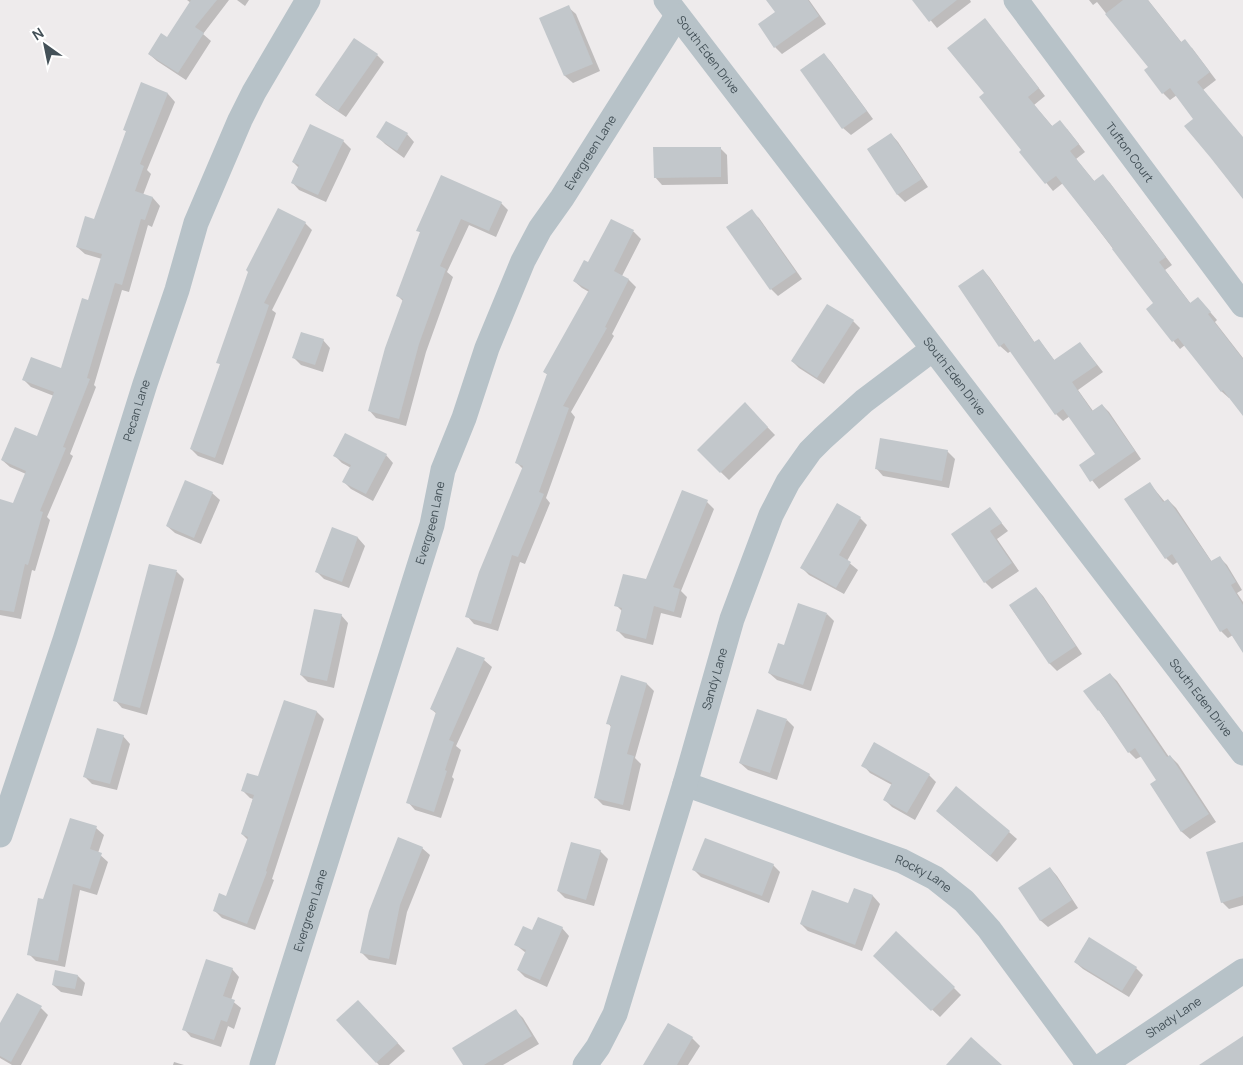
<svg xmlns="http://www.w3.org/2000/svg" width="1243" height="1065" font-family="Manrope,sans-serif">
<style>
.shadow{fill:#0003}
.building{fill:#c2c7cb}
.lines{fill:none;stroke-linecap:round;stroke-linejoin:round}
.minor{stroke:#b7c2c8;stroke-width:25}
.labels{text-anchor:middle;stroke-width:4.5;stroke-linejoin:round;paint-order:stroke}
.street-label{font-size:12px;fill:#445158;stroke:#fff}
</style>
<rect width="100%" height="100%" fill="#eeebec"/>
<!-- shadow -->
<g class="shadow">
<path d="M187,0H229L203,34L211,41L186,80L157,61L149,54L167,39L191,3Z"/>
<path d="M237,0H249L245,6Z"/>
<path d="M768,0H809L826,24L782,54L775,47L777,13Z"/>
<path d="M914,0H970L971,2L937,28Z"/>
<path d="M1089,0H1148L1182,43L1192,48L1216,80L1203,90L1243,138V197L1195,119L1177,95L1170,100L1163,93L1149,67L1097,2L1093,5Z"/>
<path d="M568,7L576,14L600,71L573,83L565,76L541,19Z"/>
<path d="M985,19L1045,96L1034,105L1053,127L1067,129L1085,152L1076,159L1095,182L1103,176L1110,183L1172,265L1165,270L1191,304L1198,298L1205,306L1217,320L1215,322L1243,358V414L1230,397L1229,398L1221,391L1185,345L1180,349L1147,309L1155,304L1063,183L1053,191L1021,152L1023,150L986,94Z"/>
<path d="M377,55L384,62L346,117L324,102L316,95Z"/>
<path d="M824,55L831,62L873,119L851,135L843,128Z"/>
<path d="M142,84L168,94L175,102L147,170L151,174L143,195L153,198L160,206L152,227L148,225L129,292L122,290L94,385L96,387L70,454L73,456L47,517L50,520L35,571L32,570L21,619L0,615V511L14,505L26,474L10,467L2,460L38,438L54,396L31,387L24,380L62,370L89,302L102,259L85,254L77,247L95,220L127,132L124,129Z"/>
<path d="M407,134L414,142L404,158L385,144L378,137Z"/>
<path d="M891,134L898,142L928,187L905,202L898,195L868,149Z"/>
<path d="M343,141L351,149L326,202L299,190L292,182L299,168L293,162Z"/>
<path d="M720,148L727,155L728,184L662,185L655,177Z"/>
<path d="M501,203L508,210L496,237L469,225L447,272L453,277L426,352L406,426L376,418L369,410L403,301L398,296L421,233L418,230Z"/>
<path d="M751,211L759,218L802,279L778,296L771,289Z"/>
<path d="M612,221L634,232L641,239L622,276L629,280L636,287L612,334L614,336L571,412L575,417L546,498L550,503L525,564L520,562L498,631L474,624L467,616L523,469L517,463L548,375L544,372L589,292L582,288L574,281L589,264Z"/>
<path d="M305,223L312,230L272,310L276,313L272,325L223,465L198,456L191,449L221,365L218,362Z"/>
<path d="M983,270L990,278L1035,343L1039,340L1055,361L1080,343L1103,372L1078,390L1093,411L1102,405L1109,412L1141,459L1099,489L1081,466L1097,454L1070,416L1063,421L1056,414L1011,351L1008,353L1000,346Z"/>
<path d="M853,321L860,328L824,384L799,368L792,361Z"/>
<path d="M323,340L330,348L323,372L301,365L294,358Z"/>
<path d="M745,404L775,435L729,480L698,450Z"/>
<path d="M947,451L955,459L949,488L883,476L876,468Z"/>
<path d="M386,455L393,463L373,501L351,489L344,482L351,468L342,463L335,456Z"/>
<path d="M1150,484L1165,502L1168,500L1176,508L1212,562L1219,557L1227,565L1242,590L1237,593L1243,602V650L1233,635L1228,638L1221,631L1179,561L1173,565L1166,558Z"/>
<path d="M212,493L220,500L201,544L175,533L167,526Z"/>
<path d="M707,502L714,509L681,591L687,597L681,618L661,613L653,645L625,638L617,630L623,612L616,605L646,581Z"/>
<path d="M990,509L1008,531L997,539L1019,571L992,589L985,582Z"/>
<path d="M860,518L867,525L847,561L858,570L844,594L809,575L801,567Z"/>
<path d="M332,529L358,538L365,546L349,588L324,579L316,571Z"/>
<path d="M150,565L177,572L184,579L147,715L122,708L115,700Z"/>
<path d="M1036,588L1043,596L1082,654L1057,671L1050,664L1010,606Z"/>
<path d="M827,614L834,621L811,691L777,680L769,673L785,646Z"/>
<path d="M341,615L348,623L334,688L308,682L301,675Z"/>
<path d="M458,648L484,660L492,667L456,746L461,750L452,777L454,779L441,818L415,810L408,802L437,714L431,709Z"/>
<path d="M1110,674L1117,681L1169,757L1170,756L1178,764L1216,822L1190,839L1182,832L1152,785L1158,781L1142,756L1136,759L1129,752L1085,691Z"/>
<path d="M621,677L647,684L654,691L635,758L641,764L630,811L603,805L596,798L612,728L608,723Z"/>
<path d="M285,701L317,712L324,719L272,879L274,880L255,930L222,918L214,910L226,898L248,840L242,834L253,799L250,798L243,791L259,778Z"/>
<path d="M787,720L794,727L777,780L748,770L740,763Z"/>
<path d="M123,736L130,744L117,790L92,784L84,776Z"/>
<path d="M863,765L929,775L936,782L915,820L892,807L884,799L892,785L870,773Z"/>
<path d="M937,811L1009,832L1017,839L997,862Z"/>
<path d="M96,828L104,835L98,853L108,862L97,895L80,890L65,967L36,961L29,954L44,900Z"/>
<path d="M1243,845V905L1229,909L1222,902Z"/>
<path d="M422,848L430,855L407,912L396,965L369,960L362,953Z"/>
<path d="M600,851L608,859L594,906L565,898L558,891Z"/>
<path d="M773,865L780,872L769,903L701,877L693,869Z"/>
<path d="M1050,868L1057,876L1078,908L1048,927L1040,920Z"/>
<path d="M855,890L873,896L880,904L862,951L808,931L801,924L849,905Z"/>
<path d="M562,928L569,936L547,987L525,977L518,970L526,953L516,945L533,932Z"/>
<path d="M1075,962L1136,968L1143,975L1129,997L1083,969Z"/>
<path d="M882,963L954,988L961,995L940,1017Z"/>
<path d="M232,969L239,977L231,1000L241,1008L234,1029L228,1026L221,1047L191,1037L184,1029Z"/>
<path d="M78,976L85,983L82,996L61,992L53,985Z"/>
<path d="M41,1008L48,1015L21,1065H12L0,1058V1025Z"/>
<path d="M366,1009L405,1051L389,1065H379L338,1020Z"/>
<path d="M516,1011L523,1018L539,1044L503,1065H464Z"/>
<path d="M668,1024L692,1038L700,1046L688,1065H645Z"/>
<path d="M174,1062L184,1065H173Z"/>
</g>
<!-- building -->
<g class="building">
<path d="M191,0H217L195,27L204,33L178,73L148,54L161,33L167,37Z"/>
<path d="M766,0H808L819,16L774,48L758,24L775,12Z"/>
<path d="M912,0H957L929,22Z"/>
<path d="M1123,0H1148L1181,42L1185,39L1210,72L1197,82L1243,137V199L1210,157L1184,126L1193,119L1170,88L1162,94L1144,70L1148,67L1105,14Z"/>
<path d="M569,5L593,64L564,76L539,18Z"/>
<path d="M985,18L1039,88L1028,97L1052,126L1060,120L1079,144L1070,151L1094,181L1103,174L1166,257L1159,262L1190,303L1198,297L1211,312L1208,314L1243,359V416L1223,390L1221,392L1178,338L1172,342L1146,309L1153,303L1112,249L1113,248L1056,176L1045,184L1019,152L1021,150L979,97L984,93L947,48Z"/>
<path d="M354,38L378,54L338,111L315,95Z"/>
<path d="M824,53L867,111L842,129L800,70Z"/>
<path d="M141,82L168,93L140,164L144,166L135,191L153,197L145,220L141,219L122,285L115,283L87,378L90,379L63,447L66,448L40,511L43,512L28,565L25,564L14,612L0,610V499L13,503L26,471L1,460L15,427L37,436L54,392L22,380L31,357L61,368L82,298L88,300L102,254L76,247L85,216L94,219L126,131L123,130Z"/>
<path d="M386,121L408,133L397,151L376,137Z"/>
<path d="M310,124L344,140L318,195L291,183L299,165L292,162Z"/>
<path d="M891,133L922,179L897,195L867,149Z"/>
<path d="M653,147H721V177L654,178Z"/>
<path d="M441,175L502,202L489,231L461,219L440,266L446,269L419,344L399,419L368,411L385,348L403,299L396,296L420,232L416,231Z"/>
<path d="M278,208L306,222L264,303L269,305L265,317L215,458L190,449L220,364L216,363L248,272L246,270Z"/>
<path d="M752,209L796,272L770,290L726,227Z"/>
<path d="M611,219L634,230L614,271L629,279L605,327L607,328L563,406L569,408L539,492L544,494L518,557L512,555L491,624L465,617L479,572L523,466L515,463L547,374L543,372L589,290L573,281L584,260L588,262Z"/>
<path d="M983,269L1034,342L1039,339L1054,360L1080,342L1097,365L1072,382L1092,411L1102,404L1135,451L1090,482L1079,465L1095,454L1063,409L1055,415L1004,343L999,347L958,286Z"/>
<path d="M827,304L854,320L817,378L791,361Z"/>
<path d="M301,332L324,339L315,365L292,358Z"/>
<path d="M745,402L768,427L720,473L697,450Z"/>
<path d="M345,433L387,454L366,494L342,482L351,465L333,456Z"/>
<path d="M880,438L948,450L942,481L875,469Z"/>
<path d="M185,480L213,492L194,538L166,526Z"/>
<path d="M1150,482L1163,502L1168,499L1211,561L1220,556L1236,582L1231,585L1243,605V653L1227,628L1220,632L1172,554L1165,559L1124,499Z"/>
<path d="M682,490L708,500L673,587L680,589L674,612L654,606L646,639L616,631L622,608L614,606L623,574L646,579Z"/>
<path d="M837,503L861,517L839,555L851,562L836,588L800,568Z"/>
<path d="M990,507L1002,523L990,531L1012,563L984,583L951,534Z"/>
<path d="M332,527L358,537L342,582L315,572Z"/>
<path d="M149,564L177,570L140,708L113,701Z"/>
<path d="M1036,587L1076,646L1049,664L1009,605Z"/>
<path d="M798,603L827,613L803,685L768,673L778,643L784,645Z"/>
<path d="M314,609L342,614L327,681L300,675Z"/>
<path d="M457,647L485,658L449,740L454,742L445,770L447,771L434,812L406,803L436,712L430,709Z"/>
<path d="M1110,673L1167,757L1170,755L1209,814L1181,832L1150,784L1156,780L1135,748L1128,753L1099,710L1098,711L1083,691Z"/>
<path d="M621,675L647,683L627,754L634,756L623,805L594,798L611,725L606,724Z"/>
<path d="M284,700L317,711L266,871L267,872L247,924L213,911L219,893L226,896L248,837L241,834L254,795L241,791L247,773L258,776Z"/>
<path d="M757,709L787,719L770,773L739,763Z"/>
<path d="M97,728L124,735L110,784L83,777Z"/>
<path d="M874,742L930,774L907,813L883,800L892,783L861,766Z"/>
<path d="M956,786L1010,831L990,856L936,811Z"/>
<path d="M70,818L97,826L90,849L102,853L90,889L73,884L58,961L27,955L38,898L43,899Z"/>
<path d="M398,837L423,847L400,905L389,959L360,953L369,911Z"/>
<path d="M705,838L774,864L762,896L692,870Z"/>
<path d="M571,842L601,850L586,900L557,891Z"/>
<path d="M1243,842V896L1221,903L1206,852Z"/>
<path d="M1050,867L1072,900L1040,921L1018,888Z"/>
<path d="M854,888L873,895L855,945L800,924L812,890L848,903Z"/>
<path d="M538,917L563,927L540,980L517,970L526,950L514,945L523,926L532,930Z"/>
<path d="M896,931L955,987L931,1011L873,956Z"/>
<path d="M1089,937L1137,967L1122,991L1074,962Z"/>
<path d="M206,959L233,968L223,996L235,1000L227,1022L221,1020L214,1040L182,1030Z"/>
<path d="M55,970L78,975L75,989L52,985Z"/>
<path d="M17,993L42,1006L11,1062L0,1056V1023Z"/>
<path d="M358,1000L398,1043L376,1063L336,1020Z"/>
<path d="M516,1009L532,1036L484,1065H463L452,1048Z"/>
<path d="M668,1023L693,1037L677,1065H643Z"/>
<path d="M1243,1036V1065H1199Z"/>
<path d="M971,1037L1002,1065H946Z"/>
</g>
<g class="lines">
<!-- minor -->
<g class="minor">
<path id="s1" d="M666,0L1243,753"/>
<path id="s2" d="M1016,0L1243,305"/>
<path id="s3" d="M685,784L902,861L935,878L964,901L989,929L1089,1065"/>
<path id="s4" d="M0,835L65,640L145,384L177,290L196,223L240,120L254,92L308,0"/>
<path id="s5" d="M262,1065L432,525L443,470L464,418L487,348L523,261L540,229L562,198L677,16"/>
<path id="s6" d="M585,1065L598,1047L615,1014L685,784L732,619L771,515L788,482L810,451L823,438L864,401L933,349"/>
<path id="s7" d="M1103,1065L1243,971"/>
</g>
</g>
<g class="labels">
<!-- street labels -->
<g class="street-label">
<text dy="4" stroke="none"><textPath href="#s1" startOffset="69">South Eden Drive</textPath></text>
<text dy="4" stroke="none"><textPath href="#s5" startOffset="974">Evergreen Lane</textPath></text>
<text dy="4" stroke="none"><textPath href="#s2" startOffset="190">Tufton Court</textPath></text>
<text dy="4" stroke="none"><textPath href="#s1" startOffset="474">South Eden Drive</textPath></text>
<text dy="4" stroke="none"><textPath href="#s4" startOffset="446">Pecan Lane</textPath></text>
<text dy="4" stroke="none"><textPath href="#s5" startOffset="568">Evergreen Lane</textPath></text>
<text dy="4" stroke="none"><textPath href="#s6" startOffset="409">Sandy Lane</textPath></text>
<text dy="4" stroke="none"><textPath href="#s1" startOffset="879">South Eden Drive</textPath></text>
<text dy="4" stroke="none"><textPath href="#s3" startOffset="255">Rocky Lane</textPath></text>
<text dy="4" stroke="none"><textPath href="#s5" startOffset="162">Evergreen Lane</textPath></text>
<text dy="4" stroke="none"><textPath href="#s7" startOffset="85">Shady Lane</textPath></text>
</g>
</g>
<!-- north arrow -->
<g transform="translate(45 45) rotate(327)" stroke="#ffffff" stroke-width="4" paint-order="stroke">
<path d="M0-4L9 19L0 12L-9 19Z" fill="#445158"/>
<text y="-8" font-size="14" font-weight="bold" text-anchor="middle" fill="#445158">N</text>
</g>
</svg>
